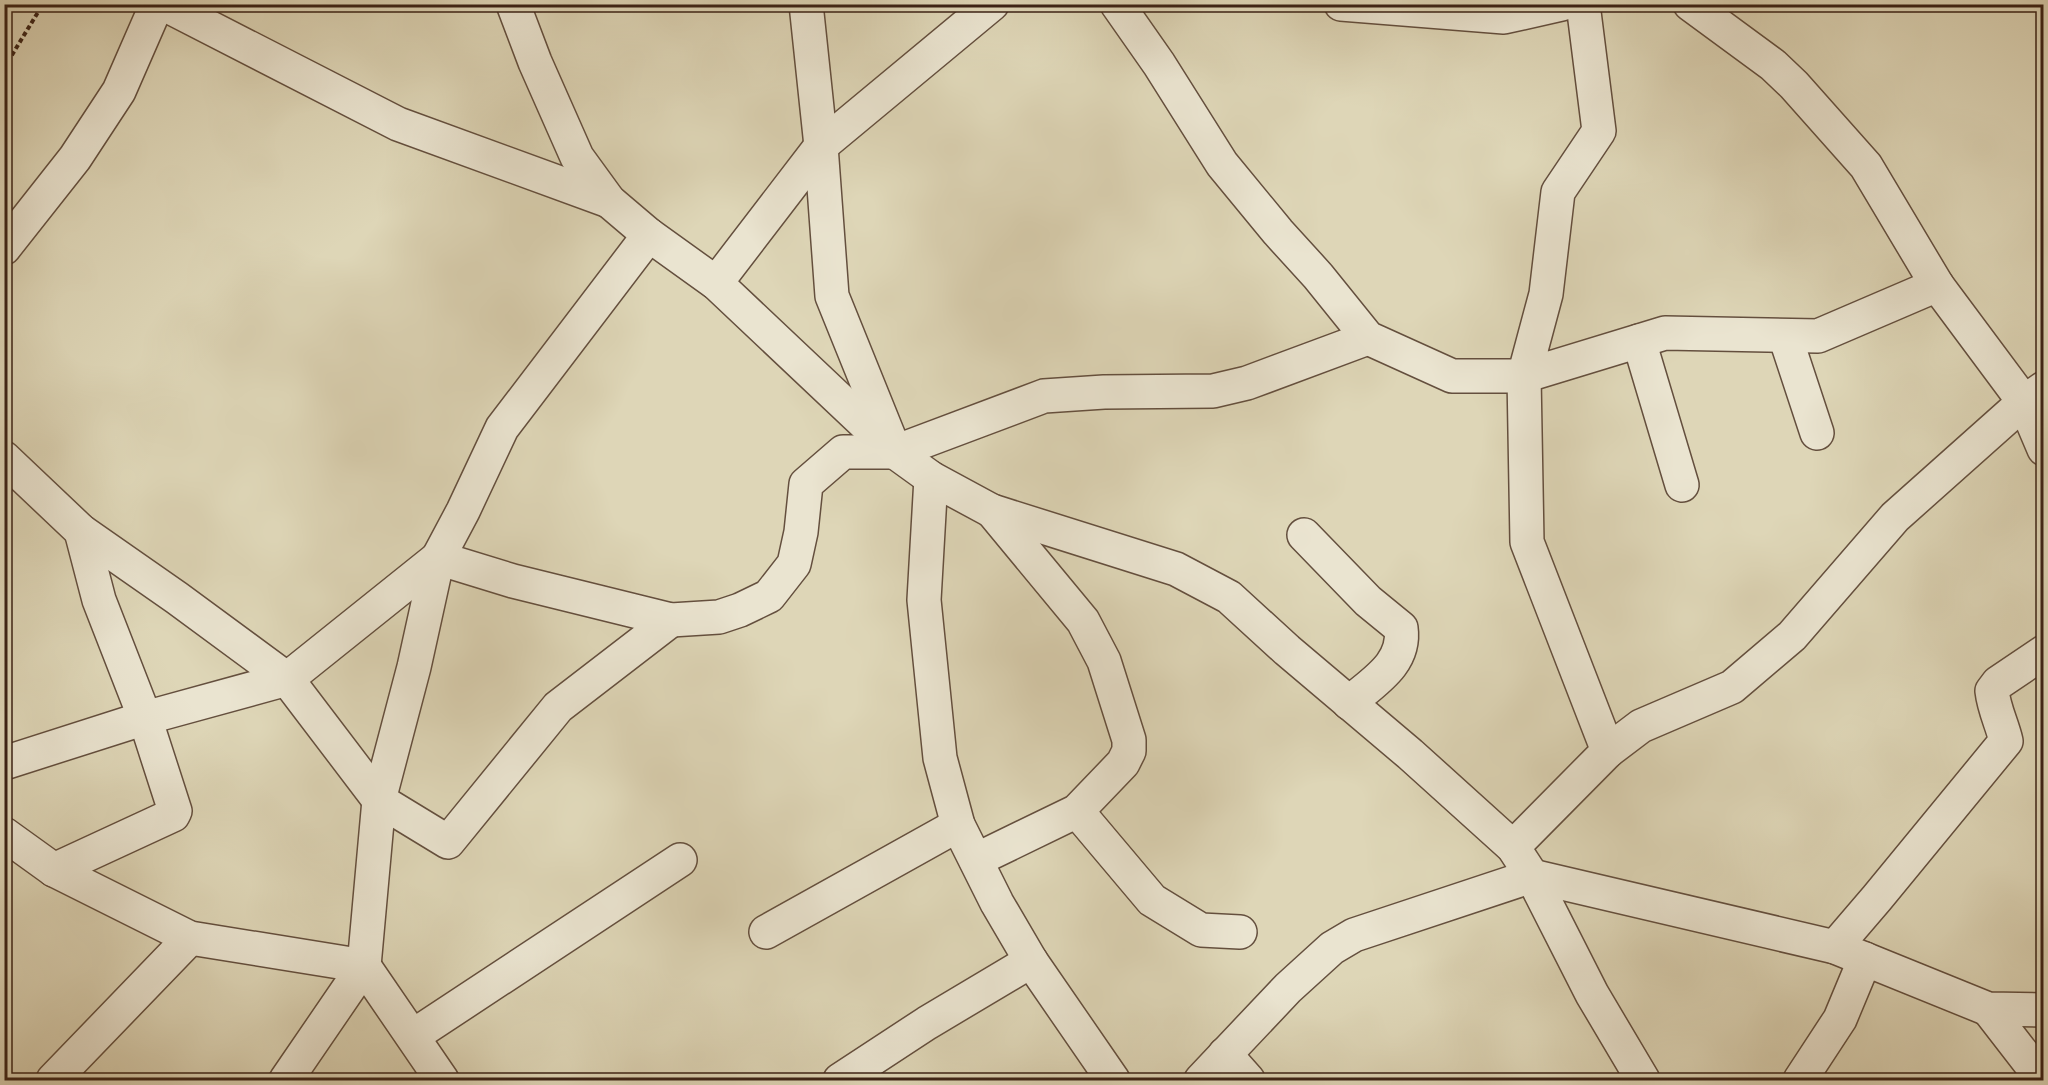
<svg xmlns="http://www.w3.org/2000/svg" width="2048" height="1085" font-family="'Gentium Book Plus',serif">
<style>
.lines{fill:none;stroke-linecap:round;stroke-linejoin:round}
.minor-casing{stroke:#644f3e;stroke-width:36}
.path{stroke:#3b2216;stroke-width:4;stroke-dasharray:4.5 3;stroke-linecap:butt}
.minor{stroke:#eae4d0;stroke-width:33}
</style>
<rect width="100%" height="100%" fill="#ded6b7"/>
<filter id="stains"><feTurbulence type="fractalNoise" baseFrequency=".00333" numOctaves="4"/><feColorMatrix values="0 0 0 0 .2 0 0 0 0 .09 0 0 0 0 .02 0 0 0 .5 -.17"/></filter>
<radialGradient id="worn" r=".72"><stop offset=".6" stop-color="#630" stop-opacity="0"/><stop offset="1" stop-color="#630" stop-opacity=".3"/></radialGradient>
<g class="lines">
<defs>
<g id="minor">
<path d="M164,4L398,124L609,201"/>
<path d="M513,4L535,62L577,157L609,201L649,235L716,283L895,452L931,478L992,511L1176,569L1229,597L1287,650L1410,754L1513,847L1532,876L1592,994L1643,1080"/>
<path d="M806,4L821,146L832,296L891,442"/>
<path d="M1117,4L1159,64L1222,164L1278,232L1318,276L1368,338L1452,376H1524L1527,542L1608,751L1513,847"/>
<path d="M1341,4L1504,17L1562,4"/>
<path d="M1583,4L1599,131L1558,192L1546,294L1524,376L1665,333L1818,336L1937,285"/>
<path d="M1690,4L1773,65L1794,85L1866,166L1937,285L2024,402L2044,449"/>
<path d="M4,248L75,158L119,91L157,4"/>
<path d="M716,283L821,146L992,4"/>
<path d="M1785,336L1817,433"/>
<path d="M1639,341L1682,485"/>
<path d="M4,458L81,531L177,598L287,679L379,800L448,842L558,707L671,620"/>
<path d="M931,478L924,600L940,758L958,825L997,903L1031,961L1113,1080"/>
<path d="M1304,535L1368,601L1401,628C1406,664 1373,682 1349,703"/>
<path d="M438,558L513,581L671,620L719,617L740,610L769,596L794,564L801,532L806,484L843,452H895L1044,396L1104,392L1213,391L1247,383L1368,338"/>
<path d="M1608,751L1641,726L1732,687L1792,636L1895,517L2024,402L2044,388"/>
<path d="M4,763L145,718L287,679L438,558"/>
<path d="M1077,811L1152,900L1201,930L1240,932"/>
<path d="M4,834L54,870L190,938L364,966L442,1080"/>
<path d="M976,860L1077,811L1123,763L1129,751V740L1104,661L1083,621L992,511"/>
<path d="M54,870L173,815L175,811L145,718L99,600L81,531"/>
<path d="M766,932L958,825"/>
<path d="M1835,947L1877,898L2006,741C2002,724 1994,709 1992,691L1998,683L2044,652"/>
<path d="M1988,1009L2043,1080"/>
<path d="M413,1036L680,860"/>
<path d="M1225,1054L1248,1080"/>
<path d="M53,1080L190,938"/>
<path d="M286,1080L364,966L379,800L414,667L438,558L463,511L502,428L649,235"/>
<path d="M840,1080L927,1023L1031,961"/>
<path d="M1201,1080L1288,988L1332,948L1354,935L1532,876L1835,947L1988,1009L2044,1010"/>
<path d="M1800,1080L1840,1019L1865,959"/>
</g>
</defs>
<!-- minor casing -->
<use href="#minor" class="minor-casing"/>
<!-- path -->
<path class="path" d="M4,68L43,4"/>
<!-- minor -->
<use href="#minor" class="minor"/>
</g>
<!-- margin -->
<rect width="2048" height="1085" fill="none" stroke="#ded6b7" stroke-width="24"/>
<rect x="6" y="6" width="2036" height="1073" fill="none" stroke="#3b2216" stroke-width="3"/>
<rect x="12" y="12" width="2024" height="1061" fill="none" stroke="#3b2216" stroke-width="1.5"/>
<rect width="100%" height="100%" filter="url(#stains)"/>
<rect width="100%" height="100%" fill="url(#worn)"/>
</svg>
